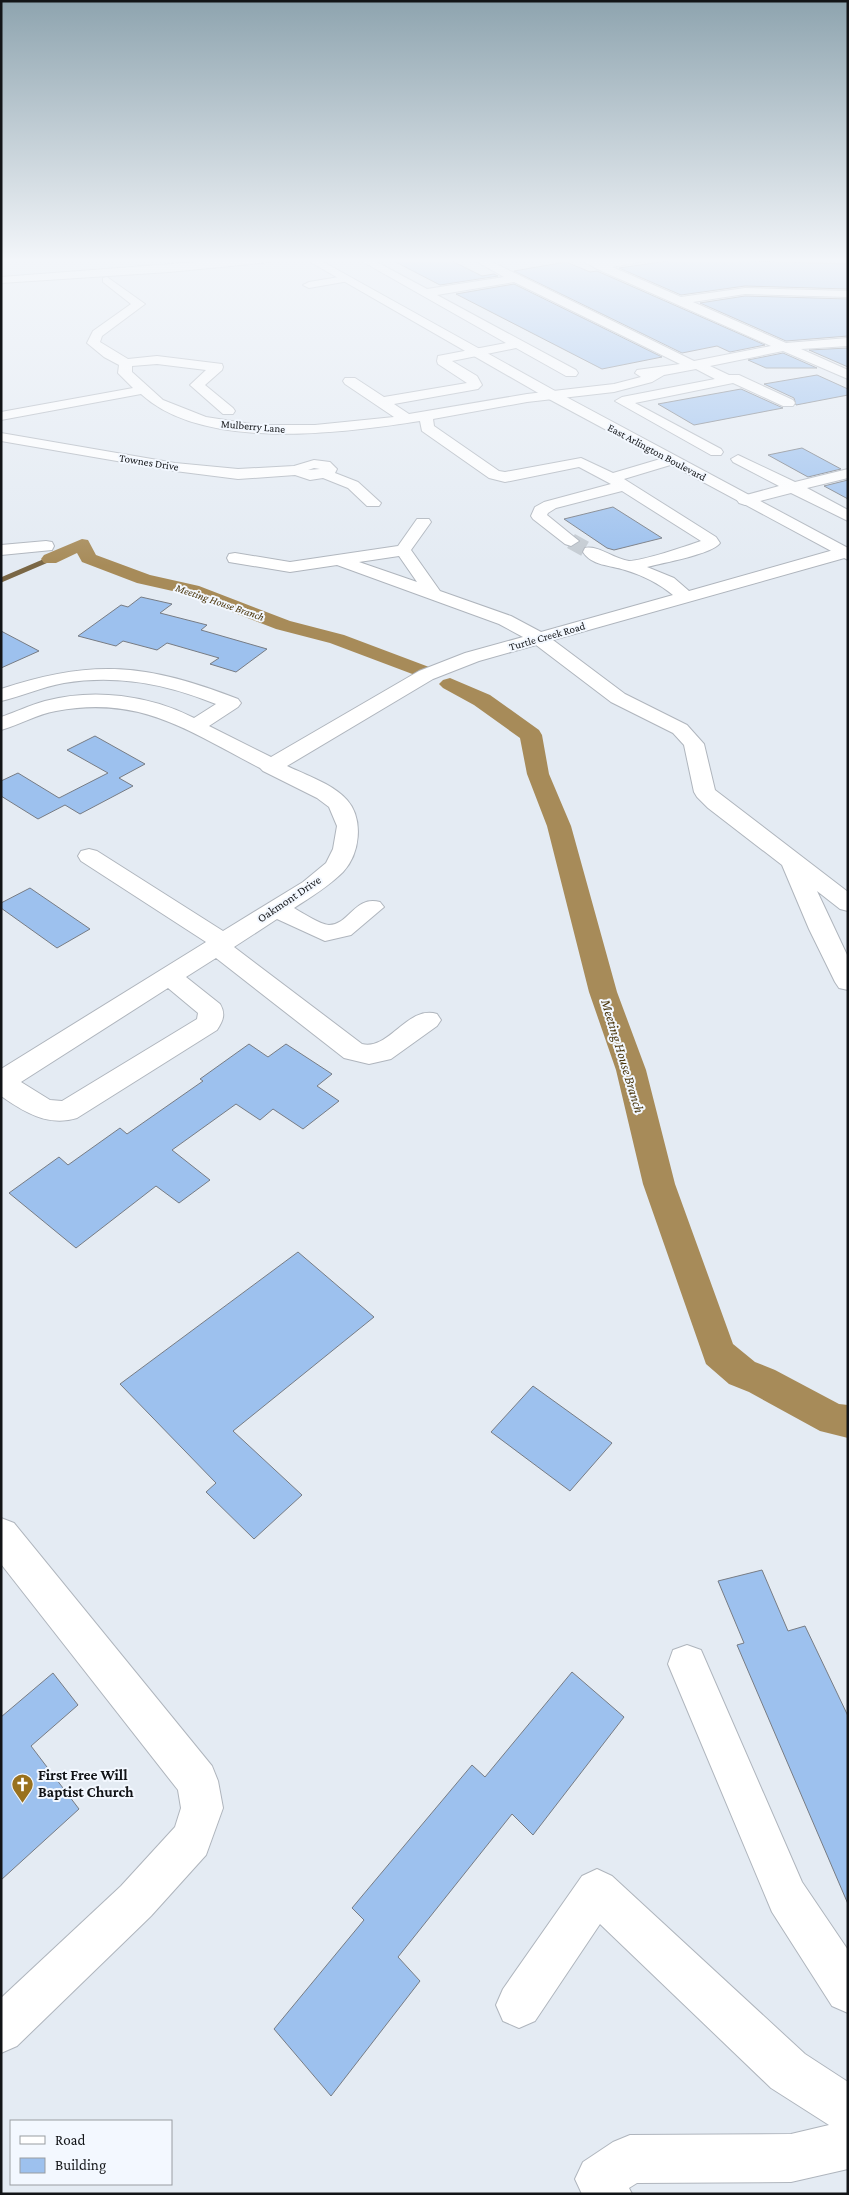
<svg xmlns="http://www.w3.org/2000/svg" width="849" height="2195" font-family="'Crimson Pro',serif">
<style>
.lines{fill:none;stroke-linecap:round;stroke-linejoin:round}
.stream{stroke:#7a6745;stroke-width:5}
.canal{fill:#a78b59;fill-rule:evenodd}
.building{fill:#9dc1ee;stroke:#777c84}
.minor-tunnel{stroke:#c4cbd2;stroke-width:16;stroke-dasharray:16 8;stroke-linecap:butt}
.minor-casing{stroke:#afb5bd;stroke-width:2}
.major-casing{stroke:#afb5bd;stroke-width:2}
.minor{fill:#fff;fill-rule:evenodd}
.major{fill:#fff;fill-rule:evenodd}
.labels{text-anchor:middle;stroke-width:4;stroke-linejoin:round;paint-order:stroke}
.far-street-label{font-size:11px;fill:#121417;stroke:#f3f8ff}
.far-water-label{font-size:11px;font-style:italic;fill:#4a350b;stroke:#f3f8ff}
.street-label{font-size:12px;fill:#121417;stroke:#f3f8ff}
.water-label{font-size:14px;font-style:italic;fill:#4a350b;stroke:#f3f8ff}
.near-poi-label{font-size:15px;font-weight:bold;fill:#121417;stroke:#f3f8ff;text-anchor:start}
</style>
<rect width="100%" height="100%" fill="#e4ebf3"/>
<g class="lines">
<!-- stream -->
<path class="stream" d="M1,580L50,559"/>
<!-- canal -->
<g class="canal">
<path d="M82,539L88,540L96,555L150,575L199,586L290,621L344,635L429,667L432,671L429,675L422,677L415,675L330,643L276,629L186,594L137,583L82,562L77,553L56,563H44L41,559L44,555Z"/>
<path d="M450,678L490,695L539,730L542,735L549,774L571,826L617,992L646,1070L675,1184L733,1344L755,1362L775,1370L839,1404L848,1405V1438L820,1431L749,1392L729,1384L706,1364L643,1184L616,1070L589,992L547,826L527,774L520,738L474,705L443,688L439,684L443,680Z"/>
</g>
</g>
<!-- building -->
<g class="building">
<path d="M390,259H448L482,276L494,274L498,276L440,285Z"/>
<path d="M682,259L848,264V289L745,286L681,295L619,268Z"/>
<path d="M566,262L590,272L597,271L765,345L730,352L717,346L682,353L514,271Z"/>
<path d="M514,284L662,357L602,369L456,294Z"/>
<path d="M745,296L848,299V336L786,341L700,303Z"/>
<path d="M848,348V367L809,350Z"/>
<path d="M783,353L817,368H766L748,360Z"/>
<path d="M817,375L848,389V395L796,405L794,398L764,384Z"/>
<path d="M741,389L783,408L694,425L658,404Z"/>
<path d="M802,448L841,469L808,477L768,455Z"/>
<path d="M848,480V499L824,486Z"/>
<path d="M613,507L662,538L614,550L607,548L564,519Z"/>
<path d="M141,597L172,604L160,613L207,625L201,630L267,649L236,672L210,664L219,658L167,643L157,650L123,641L116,646L78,636L121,605L128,607Z"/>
<path d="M1,631L39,651L1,668Z"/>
<path d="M95,736L145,764L119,778L133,786L80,814L65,805L38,819L1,796V781L18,773L59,798L108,773L67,750Z"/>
<path d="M30,888L90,929L57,948L1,908V903Z"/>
<path d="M249,1044L268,1057L286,1044L332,1074L317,1086L339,1101L303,1129L273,1109L260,1120L236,1104L172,1150L210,1180L179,1203L156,1186L76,1248L9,1193L59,1157L68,1165L120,1128L127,1134L203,1081L200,1079Z"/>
<path d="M298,1252L374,1317L233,1431L302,1495L254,1539L206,1492L216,1483L120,1384Z"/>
<path d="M533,1386L612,1443L570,1491L491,1432Z"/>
<path d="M762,1570L788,1631L805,1626L848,1716V1904L737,1645L744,1643L718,1581Z"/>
<path d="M572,1672L624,1717L533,1835L512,1814L398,1957L420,1981L331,2096L274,2029L364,1920L352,1908L472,1765L485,1777Z"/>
<path d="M53,1673L78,1705L31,1746L79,1809L1,1880V1717Z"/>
</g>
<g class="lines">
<!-- minor-tunnel -->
<path class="minor-tunnel" d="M571,541L591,552"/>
<defs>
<g id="minor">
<path d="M237,259H275L270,262L169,272L1,283V277Z"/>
<path d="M358,259H371L427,289L504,277L472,259H486L694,361L771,346L595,268L580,259C588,259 596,262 604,262C617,262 631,259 644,259L639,262L612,267L681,297L745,288L848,291V297L745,294L693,302L786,343L848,338V346L801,349L848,370V379L783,351L710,366L729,375H739L793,400L795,403L793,406H783L733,383L635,403L721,449L723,452L721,455H711L615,401L622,397L715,379L696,369L664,375L652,382L614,392L527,402L433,419L434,426L499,471L505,472L581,458L613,473L667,457H677L679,460L677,463L624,479L716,537L720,543C713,554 662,563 647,567L674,578L689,591L837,549H848V557L553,640L625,694L687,725L704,744L715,790L848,892V911L840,909L817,891L848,957V990L839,988L835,982L809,929L782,865L708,808L697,797L694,792L684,745L673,733L611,702L536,645L479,661L433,679L287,766C306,775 333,784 347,800C364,819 360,854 343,872C329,886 311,897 294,908C303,913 319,924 329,925C349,925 355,895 380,902L384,907L351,935L325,941L277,919L234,947L362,1044C389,1051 407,1005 437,1014L441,1020L437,1026L391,1059L369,1064L344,1058L216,958L186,977L220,1004C226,1014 223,1021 217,1030L77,1118C48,1127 24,1112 1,1096V1069L206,942L81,861L78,856L81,851L89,849L97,851L223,931L303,882L326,863L333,849L337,826L329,807L317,798L263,771L260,768C188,731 141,695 56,711C37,714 20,725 1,730V717C16,712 30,705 45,701C94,688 149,695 194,718L216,704C166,684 117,674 64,683C42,687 22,696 1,701V689C93,658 148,664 238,699L241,703L238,707L209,726L271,757L419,671L465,653L523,637L499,624L337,565L290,572L229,562L227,558L229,554L235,553L290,562L398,546L417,519H429L431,522L411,550L440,591L511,616L541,632L673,595C660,584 642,575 625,570C610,565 592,566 583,552L585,548C598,545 614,559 629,561C642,561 687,546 701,541L622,491L556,508L548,513L547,515L579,541L571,546L565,544L533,519L531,516L535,507L544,502L611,484L579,467L505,482L489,478L422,431L420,421C343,433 204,452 141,394L1,420V412L133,388L118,373L119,365L104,357L87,343L93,331L131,304L103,282V278L107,277L145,304L102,336L100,342L128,359L157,356L222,364L223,367L222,370L205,385L233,408L235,411L233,414H223L190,385L206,370L157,364L132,366V372L163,400L206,417L257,425H315L394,417L345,384L343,381L345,378H355L384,397L467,383L438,364L437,361L438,356L506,343ZM514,282L680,364L637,370L635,373L641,377L614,384L527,394L409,414L394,404L478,389L482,385L477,376L452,361L516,348L566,376H576L578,373L576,370L437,295ZM399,556L417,582L359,562ZM168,988L198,1013L197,1019L62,1101L50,1100L21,1082Z"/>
<path d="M345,276L351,279L349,281L309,288L303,285L309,282Z"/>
<path d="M1,433L175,463L238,469L294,466L314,460L330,462L337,469L335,473L358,482L381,503L379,506H367L348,488L323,478L310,480L295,475L238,479L175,471L1,441ZM314,468L320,469L308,470Z"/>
<path d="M738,455L795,482L848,469V478L807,488L848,510V521L791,493L745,505L739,503L737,500L739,497L779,486L733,462L731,459Z"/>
<path d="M46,541L52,542L54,546L52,550L1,555V545Z"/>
<path d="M1,1518L14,1523L212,1766L218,1781L223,1808L206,1855L151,1916L17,2046L1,2053V1998L121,1886L175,1827L181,1808L178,1790L1,1564Z"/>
<path d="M687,1645L701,1650L802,1882L848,1950V2013L832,2006L772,1912L668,1664L673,1650Z"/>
<path d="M597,1869L612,1876L805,2054L848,2082V2169L791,2182L637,2183L629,2188L632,2194H582L575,2179L583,2162L613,2142L630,2135L791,2134L829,2125L771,2088L600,1924L535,2021L519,2028L503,2021L496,2005L503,1989L582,1876Z"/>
</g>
<path id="major" d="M305,259H318L557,392L848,548V560L547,398Z"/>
</defs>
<!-- minor casing -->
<use href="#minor" class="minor-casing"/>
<!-- major casing -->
<use href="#major" class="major-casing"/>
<!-- minor -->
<use href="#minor" class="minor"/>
<!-- major -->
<use href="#major" class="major"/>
</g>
<!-- sky -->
<linearGradient id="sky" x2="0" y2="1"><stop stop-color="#8ea4af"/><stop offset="0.46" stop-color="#f3f6fa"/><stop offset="1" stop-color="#f3f6fa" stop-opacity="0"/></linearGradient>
<rect width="849" height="566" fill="url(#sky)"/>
<!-- icons -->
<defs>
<symbol id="church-pin" viewBox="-11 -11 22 30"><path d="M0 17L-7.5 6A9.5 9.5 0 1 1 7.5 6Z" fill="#99711d" stroke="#f3f8ff"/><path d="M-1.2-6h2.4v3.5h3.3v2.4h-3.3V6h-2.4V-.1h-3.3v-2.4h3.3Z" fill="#fff"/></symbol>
</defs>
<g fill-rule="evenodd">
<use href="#church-pin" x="10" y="1772" width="25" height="34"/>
</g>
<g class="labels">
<!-- far-street labels -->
<g class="far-street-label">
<text transform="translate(253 426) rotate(5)" y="4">Mulberry Lane</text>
<text transform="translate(657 452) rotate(28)" y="4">East Arlington Boulevard</text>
<text transform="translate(149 462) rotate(9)" y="4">Townes Drive</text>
<text transform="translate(547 636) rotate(-16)" y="4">Turtle Creek Road</text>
</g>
<!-- far-water labels -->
<g class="far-water-label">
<text transform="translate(220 602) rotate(19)" y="4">Meeting House Branch</text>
</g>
<!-- street labels -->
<g class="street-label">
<text transform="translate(289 899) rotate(-34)" y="4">Oakmont Drive</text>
</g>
<!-- water labels -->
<g class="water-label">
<text transform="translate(623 1056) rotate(73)" y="5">Meeting House Branch</text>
</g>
<!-- near-poi labels -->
<g class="near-poi-label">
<text x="38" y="1780">First Free Will<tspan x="38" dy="17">Baptist Church</tspan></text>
</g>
</g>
<!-- border -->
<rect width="849" height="2195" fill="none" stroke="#121417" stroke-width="5"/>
<!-- legend -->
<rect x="10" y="2120" width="162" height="65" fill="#f3f8ff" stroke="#999da2"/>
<rect x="20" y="2136" width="25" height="8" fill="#ffffff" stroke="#999da2"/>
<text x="55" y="2145" font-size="15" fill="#121417">Road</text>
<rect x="20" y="2158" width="25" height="15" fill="#9dc1ee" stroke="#999da2"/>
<text x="55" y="2170" font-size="15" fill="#121417">Building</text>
</svg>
